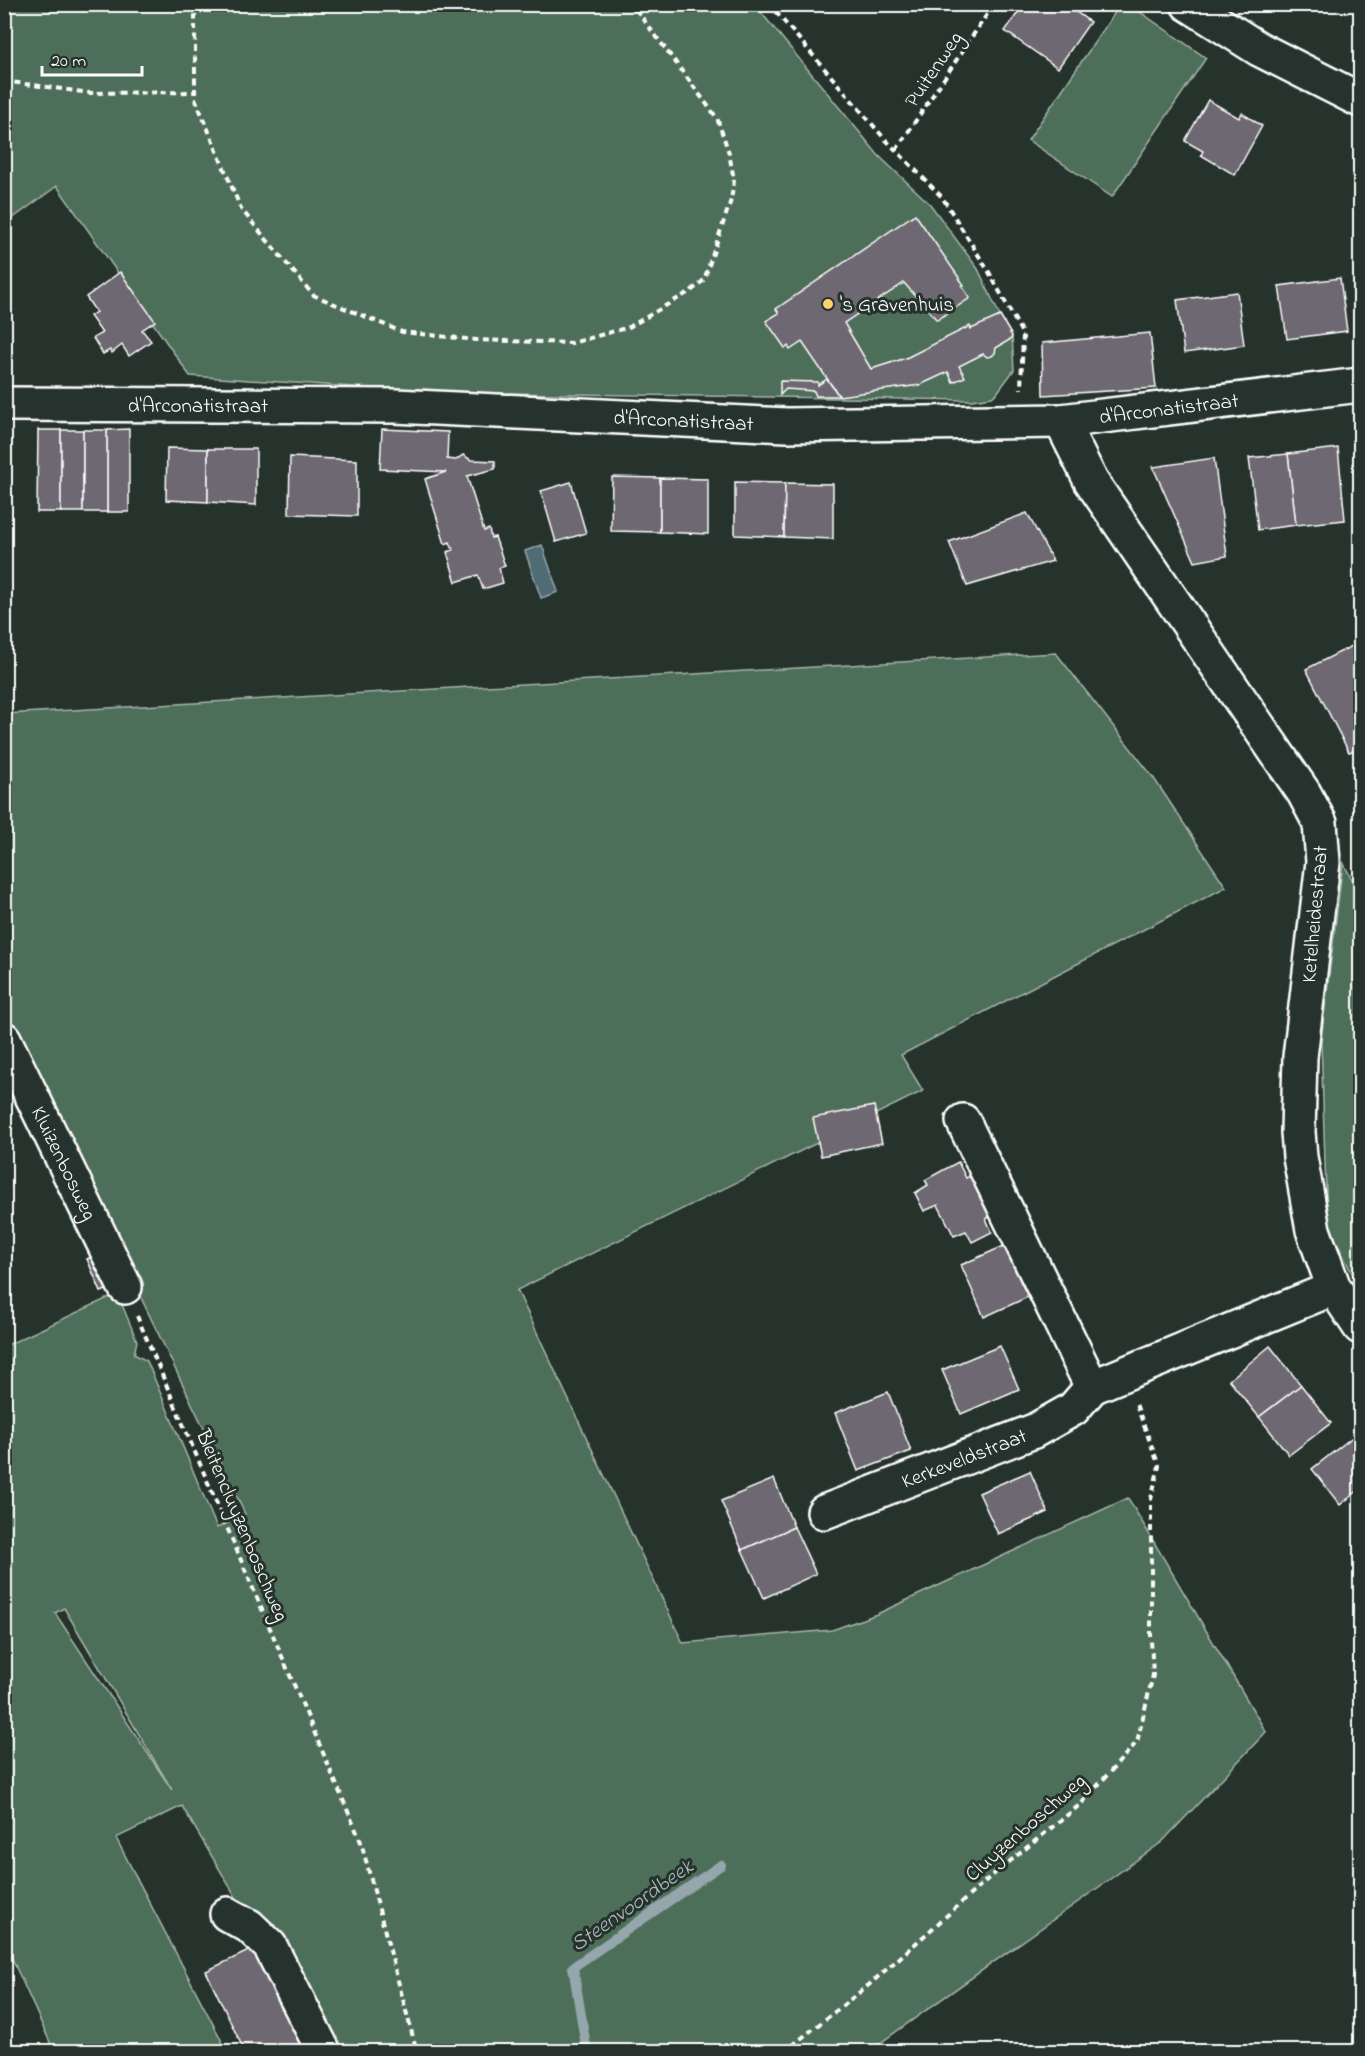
<svg xmlns="http://www.w3.org/2000/svg" width="1365" height="2056" font-family="'Indie Flower',sans-serif">
<style>
.green{fill:#4e6e59;stroke:#a6b6ac;stroke-width:1.5;fill-rule:evenodd}
.water{fill:#4f6c75;stroke:#95a7ac;stroke-width:1.5}
.lines{fill:none;stroke-linecap:round;stroke-linejoin:round}
.stream{stroke:#95a7ac;stroke-width:10}
.building{fill:#6d6771;stroke:#fff;stroke-width:1.5}
.minor-casing{stroke:#fff;stroke-width:38}
.path{stroke:#fff;stroke-width:4;stroke-dasharray:6 4.5;stroke-linecap:butt}
.minor{stroke:#26332d;stroke-width:33}
.poi-dot{fill:#ffd166;stroke:#26332d;stroke-width:2}
.labels{text-anchor:middle;stroke-width:6;stroke-linejoin:round;paint-order:stroke}
.street-label{font-size:21px;fill:#fff;stroke:#26332d}
.poi-label{font-size:21px;fill:#fff;stroke:#26332d;text-anchor:start}
.water-label{font-size:22px;font-style:italic;fill:#b0bdc1;stroke:#26332d}
</style>
<rect width="100%" height="100%" fill="#26332d"/>
<filter id="ink" filterUnits="userSpaceOnUse"><feTurbulence type="fractalNoise" baseFrequency=".0167" numOctaves="2"/><feDisplacementMap in="SourceGraphic" scale="12" xChannelSelector="R" yChannelSelector="G"/><feConvolveMatrix kernelMatrix="1 2 1 2 8 2 1 2 1" color-interpolation-filters="sRGB"/></filter>
<g filter="url(#ink)">
<!-- green -->
<g class="green">
<path d="M5,5H755L879,156L930,204L978,269L1000,316L1012,336L1014,370L997,393L992,397L972,400L429,392L190,376L57,186L5,224Z"/>
<path d="M1120,5H1130L1206,58L1112,197L1028,140Z"/>
<path d="M1056,653L1153,777L1226,887L901,1055L923,1091L517,1290L683,1643L832,1630L877,1614L1128,1498L1266,1732L1162,1842L869,2051H315L249,1919L182,1806L116,1838L227,2051H54L5,1943V1346L123,1291L121,1302L137,1341L134,1354L147,1361L217,1528L245,1514L5,1015V714ZM64,1608L172,1790L55,1613Z"/>
<path d="M1343,862L1360,895V1290L1327,1222L1321,1041Z"/>
</g>
<!-- water -->
<path class="water" d="M542,545L558,592L541,598L525,551Z"/>
<g class="lines">
<!-- stream -->
<path class="stream" d="M587,2052L573,1967L721,1865"/>
</g>
<!-- building -->
<g class="building">
<path d="M1024,4H1065L1090,22L1058,68L1005,31Z"/>
<path d="M1208,100L1239,118L1242,113L1262,126L1235,175L1201,155L1203,151L1185,141Z"/>
<path d="M915,214L964,285L962,286L970,298L937,320L904,283L844,323L871,369L906,358L970,326L971,329L1000,316L1012,336L1011,339L996,348L995,353L992,356L987,357L983,354L959,366L965,377L953,382L948,372L920,385L839,396L802,342L790,350L788,346L785,348L766,321L779,313L776,309Z"/>
<path d="M120,272L155,321L142,330L151,341L129,356L122,345L112,353L110,350L103,354L93,338L102,333L90,316L96,312L86,297Z"/>
<path d="M1340,278L1347,331L1287,339L1279,286Z"/>
<path d="M1237,292L1244,345L1184,353L1177,300Z"/>
<path d="M1150,333L1156,388L1043,395L1042,343Z"/>
<path d="M827,379L839,396H816L814,391L786,389L780,395V381L818,382V385Z"/>
<path d="M129,429V512H107V430Z"/>
<path d="M382,429L448,432L447,459L456,460L463,455L471,460L495,461V469L467,476L484,531L489,529L491,538L495,537L505,566L499,568L503,583L483,589L478,575L456,582L447,552L453,550L450,542L445,544L425,479L446,472L380,469Z"/>
<path d="M38,430H61V512H37Z"/>
<rect x="61" y="430" width="22" height="82"/>
<rect x="83" y="430" width="24" height="82"/>
<path d="M167,448L208,449V502L166,500Z"/>
<path d="M1338,448L1345,520L1296,525L1288,454Z"/>
<path d="M208,449H256V505L208,502Z"/>
<path d="M1288,454L1296,525L1258,530L1249,458Z"/>
<path d="M290,457L357,460V516L289,514Z"/>
<path d="M1214,458L1227,556L1195,562L1153,467Z"/>
<path d="M612,477L660,478V532L611,531Z"/>
<path d="M660,478L708,479V534L660,532Z"/>
<path d="M571,482L586,533L556,542L541,491Z"/>
<path d="M735,482L785,483L784,537L735,535Z"/>
<path d="M785,483L833,484V539L784,537Z"/>
<path d="M1027,513L1053,561L967,586L949,542Z"/>
<path d="M1360,642V749L1349,752L1306,669Z"/>
<path d="M874,1106L882,1143L821,1156L813,1118Z"/>
<path d="M958,1162L966,1178L973,1175L993,1215L986,1219L992,1232L972,1242L966,1231L954,1236L938,1205L924,1211L915,1193L928,1185L925,1180Z"/>
<path d="M1004,1246L1028,1297L984,1317L961,1265Z"/>
<path d="M97,1255L111,1288L101,1292L87,1259Z"/>
<path d="M1000,1346L1019,1389L961,1414L942,1370Z"/>
<path d="M1270,1346L1301,1385L1259,1417L1229,1380Z"/>
<path d="M1301,1385L1331,1423L1289,1455L1259,1417Z"/>
<path d="M888,1392L911,1451L858,1471L835,1413Z"/>
<path d="M1359,1432L1360,1489L1340,1505L1312,1469Z"/>
<path d="M1030,1471L1048,1512L998,1534L979,1493Z"/>
<path d="M774,1479L794,1527L742,1550L721,1501Z"/>
<path d="M794,1527L816,1574L764,1598L742,1550Z"/>
<path d="M255,1948L306,2052H245L206,1971Z"/>
</g>
<g class="lines">
<defs>
<g id="minor">
<path d="M1188,4L1259,49L1360,100"/>
<path id="s1" d="M4,404L395,406L787,425L1061,421L1360,385"/>
<path d="M1061,421L1091,481L1304,793L1320,823L1323,862L1300,1057L1298,1132L1300,1157L1313,1230L1334,1288L1360,1327"/>
<path id="s2" d="M4,1039L125,1287"/>
<path d="M963,1121L1092,1387L1334,1288"/>
<path id="s3" d="M824,1512L1034,1431L1073,1409L1092,1387"/>
<path d="M227,1914L249,1926L270,1946L324,2052"/>
</g>
</defs>
<!-- minor casing -->
<use href="#minor" class="minor-casing"/>
<!-- path -->
<g class="path">
<path d="M195,4V98L241,209L313,295L402,332L476,340L572,343L629,327L691,291L704,280L731,200L734,180L729,153L717,118L632,4"/>
<path d="M769,4L884,138L942,197L989,272L1023,335L1021,389"/>
<path d="M4,81L90,93L195,92"/>
<path d="M896,150L994,4"/>
<path d="M137,1316L361,1842L417,2052"/>
<path d="M784,2052L870,1984L989,1878L1081,1804L1137,1742L1153,1675L1151,1640V1499L1159,1466L1136,1404"/>
</g>
<!-- minor -->
<use href="#minor" class="minor"/>
</g>
</g>
<!-- markers -->
<circle class="poi-dot" cx="828" cy="304" r="6"/>
<g class="labels">
<!-- street labels -->
<g class="street-label">
<text transform="translate(933 69) rotate(-56)" y="7">Puitenweg</text>
<text dy="7" stroke="none"><textPath href="#s1" startOffset="194">d'Arconatistraat</textPath></text>
<text dy="7" stroke="none"><textPath href="#s1" startOffset="1166">d'Arconatistraat</textPath></text>
<text dy="7" stroke="none"><textPath href="#s1" startOffset="680">d'Arconatistraat</textPath></text>
<text transform="translate(1314 914) rotate(-85)" y="7">Ketelheidestraat</text>
<text dy="7" stroke="none"><textPath href="#s2" startOffset="138">Kluizenbosweg</textPath></text>
<text dy="7" stroke="none"><textPath href="#s3" startOffset="150">Kerkeveldstraat</textPath></text>
<text transform="translate(243 1525) rotate(67)" y="7">Bleitencluyzenboschweg</text>
<text transform="translate(1025 1827) rotate(-41)" y="7">Cluyzenboschweg</text>
</g>
<!-- poi labels -->
<g class="poi-label">
<text x="840" y="311">'s Gravenhuis</text>
</g>
<!-- water labels -->
<g class="water-label">
<text transform="translate(631 1904) rotate(-35)" y="8">Steenvoordbeek</text>
</g>
</g>
<!-- margin -->
<rect width="1365" height="2056" fill="none" stroke="#26332d" stroke-width="24"/>
<rect x="12" y="12" width="1341" height="2032" fill="none" stroke="#fff" stroke-width="2" filter="url(#ink)"/>
<!-- scale -->
<path d="M42 66v9h100v-9" fill="none" stroke="#ffffff" stroke-width="3"/>
<text x="51" y="66" font-size="18" fill="#ffffff" stroke="#26332d" stroke-width="4.5" paint-order="stroke">20 m</text>
</svg>
